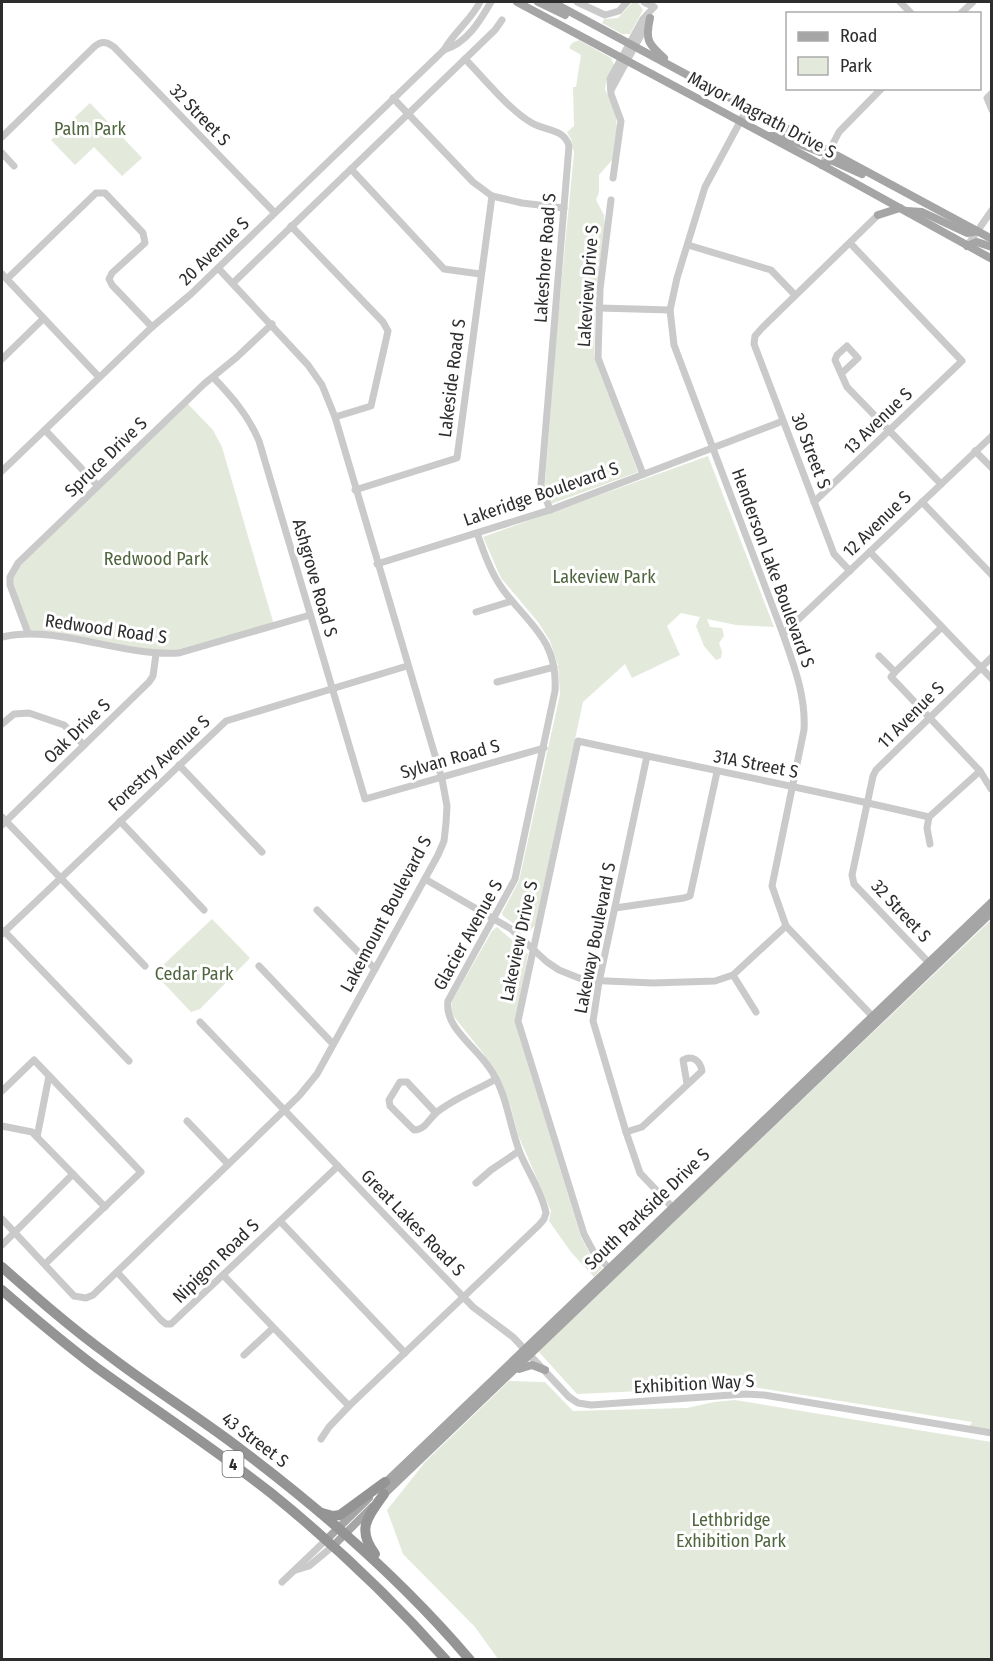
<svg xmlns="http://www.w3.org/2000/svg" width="993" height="1661" font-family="'Fira Sans Condensed',sans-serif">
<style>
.green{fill:#e3e9db}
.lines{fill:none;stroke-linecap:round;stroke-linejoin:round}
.minor{stroke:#cacaca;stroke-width:7}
.major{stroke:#a5a5a5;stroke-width:8}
.highway{stroke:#949494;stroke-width:10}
.labels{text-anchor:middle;stroke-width:6;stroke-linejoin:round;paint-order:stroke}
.shield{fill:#fff;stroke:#6c6c6c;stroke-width:1.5}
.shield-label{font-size:16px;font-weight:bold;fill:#2d2d2d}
.street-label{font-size:18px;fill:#2d2d2d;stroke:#fff}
.park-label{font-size:18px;fill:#4f653d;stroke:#fff}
</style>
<rect width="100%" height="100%" fill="#fff"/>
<!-- green -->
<g class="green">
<path d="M632,3H638L643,10L630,34H622L602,23L604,19L618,18Z"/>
<path d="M579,40L611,58L614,65L607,78L605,89L616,116L617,128L612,160L599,175V192L596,200L604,215L605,226L596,290L594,356L638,472L551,504L545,483L556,338L574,153L571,139L567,132L574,126L573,87H576L581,55L569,48L572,43Z"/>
<path d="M90,103L142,158L122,176L94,147L75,165L51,140Z"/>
<path d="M186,402L213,430L222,447L274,625L179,653L28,633L12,592L13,569Z"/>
<path d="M708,456L774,627L736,625L707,619L710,627L722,628L724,636L719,643L722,652L721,658L716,660L704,646L696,626L700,617L681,613L667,626L680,655L632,678L625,664L583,702L535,925L530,931H524L503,916L502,913L519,881L560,694L558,665L550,641L538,622L501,578L483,537Z"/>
<path d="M212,919L250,958L200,1009L191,1012L156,975L160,968Z"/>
<path d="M991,920V1433L968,1429L972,1422L747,1386L577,1394L538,1351Z"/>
<path d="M497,927L528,954L517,1018L519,1035L581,1237L591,1256L602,1268L594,1277L571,1252L549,1221L551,1211L518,1135L511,1108L501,1083L483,1053L451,1013L452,1001L492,931Z"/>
<path d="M509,1381L545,1382L573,1411L687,1408L714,1402L735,1400L991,1442V1659H498L475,1627L403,1554L387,1510L426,1461Z"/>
</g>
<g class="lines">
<!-- minor -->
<g class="minor">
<path d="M577,2L605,15L619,11L627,2"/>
<path d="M644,2L654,7"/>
<path d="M900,2L912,14"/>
<path d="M960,14L973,2"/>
<path d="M444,50C467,43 480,21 491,2"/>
<path d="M465,59C484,78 509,110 532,123C545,131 564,128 569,146L541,485L550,510"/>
<path d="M611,90L647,24"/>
<path d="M992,93L987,98L992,110"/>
<path d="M393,98L473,182L492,196L522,203L564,208"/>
<path d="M748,107L705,187L677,278L670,310L674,345L783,634C794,666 806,696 804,730L772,886L786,926L876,1020"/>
<path d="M2,137L94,47C101,41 106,41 114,47L274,212"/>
<path d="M2,153L14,166"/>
<path d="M822,165L839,132L882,88"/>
<path d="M351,169L444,269L480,274"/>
<path d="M613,178L621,121L611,94L610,79L643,19L654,7"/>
<path d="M611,200L600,289L598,358L643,474"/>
<path d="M291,226L383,322L388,331L371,406L335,417"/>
<path d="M688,245L771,270L795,295"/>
<path d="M967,246L992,210"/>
<path d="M2,274L99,377"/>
<path d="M7,279L96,193H105L143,233L145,243L112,273L109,279L112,285L152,327"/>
<path d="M233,283L495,30L502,20"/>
<path d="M599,308L670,310"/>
<path d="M2,359L43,319"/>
<path d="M842,373L858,358L847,346L837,355L835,360L847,387L941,484"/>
<path d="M213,377C232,397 248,415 259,441L365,799L544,748"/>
<path d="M45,430L98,486"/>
<path d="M975,451L992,468"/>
<path d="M2,471L152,327L191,294L444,50C454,32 471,20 480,2"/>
<path d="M355,490L457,458L492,196"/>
<path d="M814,502L962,361L850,243"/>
<path d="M922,502L992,575"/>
<path d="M870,552L992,679"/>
<path d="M377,564L550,510L783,421"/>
<path d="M850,571L834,554L754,344L755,336L762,328L878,215"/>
<path d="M476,612L512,601"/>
<path d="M28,633L10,585V577L18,563L204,384L237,357L272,324"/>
<path d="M783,634L992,436"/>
<path d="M2,637C56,624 122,657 179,653L310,615"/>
<path d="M879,656L895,672L891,677L980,771L991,789"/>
<path d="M895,672L942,627"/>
<path d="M497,682L554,667"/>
<path d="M2,724L14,714L29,713L64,725L84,745"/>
<path d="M647,756L599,982L593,1021L626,1132L640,1173L676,1211"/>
<path d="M179,765L262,852"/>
<path d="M2,817L145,966"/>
<path d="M120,821L204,910"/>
<path d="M2,825L149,682L153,676L156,654"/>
<path d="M930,844L927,828L929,817L980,771"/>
<path d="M425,879L511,929L547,962L559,970L584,980L653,983L715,981L733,975L786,926"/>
<path d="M615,908L684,898L690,896L717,772"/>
<path d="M317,910L375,969"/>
<path d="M4,931L129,1061"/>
<path d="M2,934L226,721L407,666"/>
<path d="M931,965L854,884L852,875L873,776L876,770L992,657"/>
<path d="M259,966L333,1044"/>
<path d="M733,975L756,1012"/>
<path d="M200,1022L473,1307L513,1337L569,1397L578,1403L591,1405L745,1394L764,1395L992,1433"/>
<path d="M2,1091L34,1060L141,1172L45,1264"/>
<path d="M436,1113L407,1082H400L389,1100L390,1106L414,1130C425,1130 428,1120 436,1113C453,1099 477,1090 496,1079"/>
<path d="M187,1121L228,1164"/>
<path d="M2,1126L32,1132L105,1207"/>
<path d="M626,1132L642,1127L702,1071C700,1060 692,1055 683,1060L687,1084"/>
<path d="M37,1137L49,1076"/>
<path d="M476,1183L491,1170L519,1151"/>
<path d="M2,1219L74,1296L86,1298L93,1295L299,1096L317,1074L438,855L444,841L446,823L447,806L442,779L335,417L322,385L308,365L218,268"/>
<path d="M280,1221L405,1353"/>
<path d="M2,1245L73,1174"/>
<path d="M117,1272L161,1320L166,1324H171L338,1166"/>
<path d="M613,1272L594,1253L584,1234L518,1021L578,741C695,767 812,789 929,817"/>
<path d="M223,1275L349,1406"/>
<path d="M244,1355L273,1328"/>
<path d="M321,1439L329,1427L349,1406L539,1225L544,1219L546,1213C542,1192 528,1172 520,1153C509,1125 507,1091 488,1066C475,1046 444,1027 448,1001L515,879L555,691C558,641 531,626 504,591C491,574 484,553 477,533"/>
<path d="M296,1570L309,1566L333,1546"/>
<path d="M282,1582L326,1540"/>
</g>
<!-- major -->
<g class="major">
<path d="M517,2L822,165L992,259"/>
<path d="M538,2L565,15"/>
<path d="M552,2L992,239"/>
<path d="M650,18C645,40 648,44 664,58"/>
<path d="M770,136H780L820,152L826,151"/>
<path d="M822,165L831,160L862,174"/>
<path d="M907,211L922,212L967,233L977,231"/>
<path d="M878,215L900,208"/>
<path d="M967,246L977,242L992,247"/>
<path d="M519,1369L532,1365L545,1370"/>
<path d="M383,1485L992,902"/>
<path d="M381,1497L992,912"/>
<path d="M326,1540L369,1498"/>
<path d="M333,1546L372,1507"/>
</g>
<!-- highway -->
<g class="highway">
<path d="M2,1267C36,1297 70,1327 107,1354C151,1388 199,1417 243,1451C325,1513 403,1581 470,1660"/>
<path d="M2,1290C33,1317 64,1343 97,1368C155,1410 215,1449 271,1493C334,1544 392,1599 446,1660"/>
<path d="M322,1513L333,1516L340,1515L385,1482"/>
<path d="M375,1554C356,1529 368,1516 384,1494"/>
</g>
</g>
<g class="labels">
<!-- shield labels -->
<rect class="shield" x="222.5" y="1451" width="21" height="26" rx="4.5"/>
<g class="shield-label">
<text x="233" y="1470">4</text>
</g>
<!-- street labels -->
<g class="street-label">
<text transform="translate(200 115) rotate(46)" y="6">32 Street S</text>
<text transform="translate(762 115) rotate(28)" y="6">Mayor Magrath Drive S</text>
<text transform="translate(214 251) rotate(-44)" y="6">20 Avenue S</text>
<text transform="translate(545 258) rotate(-86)" y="6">Lakeshore Road S</text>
<text transform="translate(588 286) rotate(-86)" y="6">Lakeview Drive S</text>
<text transform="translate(452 378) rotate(-83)" y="6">Lakeside Road S</text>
<text transform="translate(878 421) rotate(-44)" y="6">13 Avenue S</text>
<text transform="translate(811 451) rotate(69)" y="6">30 Street S</text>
<text transform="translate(106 457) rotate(-44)" y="6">Spruce Drive S</text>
<text transform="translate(541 494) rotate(-19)" y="6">Lakeridge Boulevard S</text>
<text transform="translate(877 524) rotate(-44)" y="6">12 Avenue S</text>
<text transform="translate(773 568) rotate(70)" y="6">Henderson Lake Boulevard S</text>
<text transform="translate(315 578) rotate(74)" y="6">Ashgrove Road S</text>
<text transform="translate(106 629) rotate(8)" y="6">Redwood Road S</text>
<text transform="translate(911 715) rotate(-45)" y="6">11 Avenue S</text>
<text transform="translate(77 731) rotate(-44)" y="6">Oak Drive S</text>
<text transform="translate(450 759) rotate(-16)" y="6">Sylvan Road S</text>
<text transform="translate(159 763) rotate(-43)" y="6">Forestry Avenue S</text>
<text transform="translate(756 764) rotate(11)" y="6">31A Street S</text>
<text transform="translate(901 911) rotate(47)" y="6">32 Street S</text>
<text transform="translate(386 914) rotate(-62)" y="6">Lakemount Boulevard S</text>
<text transform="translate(468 935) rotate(-61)" y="6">Glacier Avenue S</text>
<text transform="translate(595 938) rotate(-79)" y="6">Lakeway Boulevard S</text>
<text transform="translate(519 941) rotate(-78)" y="6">Lakeview Drive S</text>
<text transform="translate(647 1209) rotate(-44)" y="6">South Parkside Drive S</text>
<text transform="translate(413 1223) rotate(46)" y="6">Great Lakes Road S</text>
<text transform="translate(216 1261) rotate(-44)" y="6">Nipigon Road S</text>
<text transform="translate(694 1384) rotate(-3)" y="6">Exhibition Way S</text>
<text transform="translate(255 1440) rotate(37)" y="6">43 Street S</text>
</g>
<!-- park labels -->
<g class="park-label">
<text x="90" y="135">Palm Park</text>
<text x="156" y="565">Redwood Park</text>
<text x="604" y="583">Lakeview Park</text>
<text x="194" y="980">Cedar Park</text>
<text x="731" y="1526">Lethbridge<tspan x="731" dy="21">Exhibition Park</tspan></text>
</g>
</g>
<!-- border -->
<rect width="993" height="1661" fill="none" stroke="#2d2d2d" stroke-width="6"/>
<!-- legend -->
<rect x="786" y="12" width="195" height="78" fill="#ffffff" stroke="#ababab" stroke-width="1.5"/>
<rect x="798" y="32" width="30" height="9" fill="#a5a5a5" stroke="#ababab" stroke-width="1.5"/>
<text x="840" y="42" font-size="18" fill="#2d2d2d">Road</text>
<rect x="798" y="57" width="30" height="18" fill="#e3e9db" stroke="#ababab" stroke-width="1.5"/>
<text x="840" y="72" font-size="18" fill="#2d2d2d">Park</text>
</svg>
